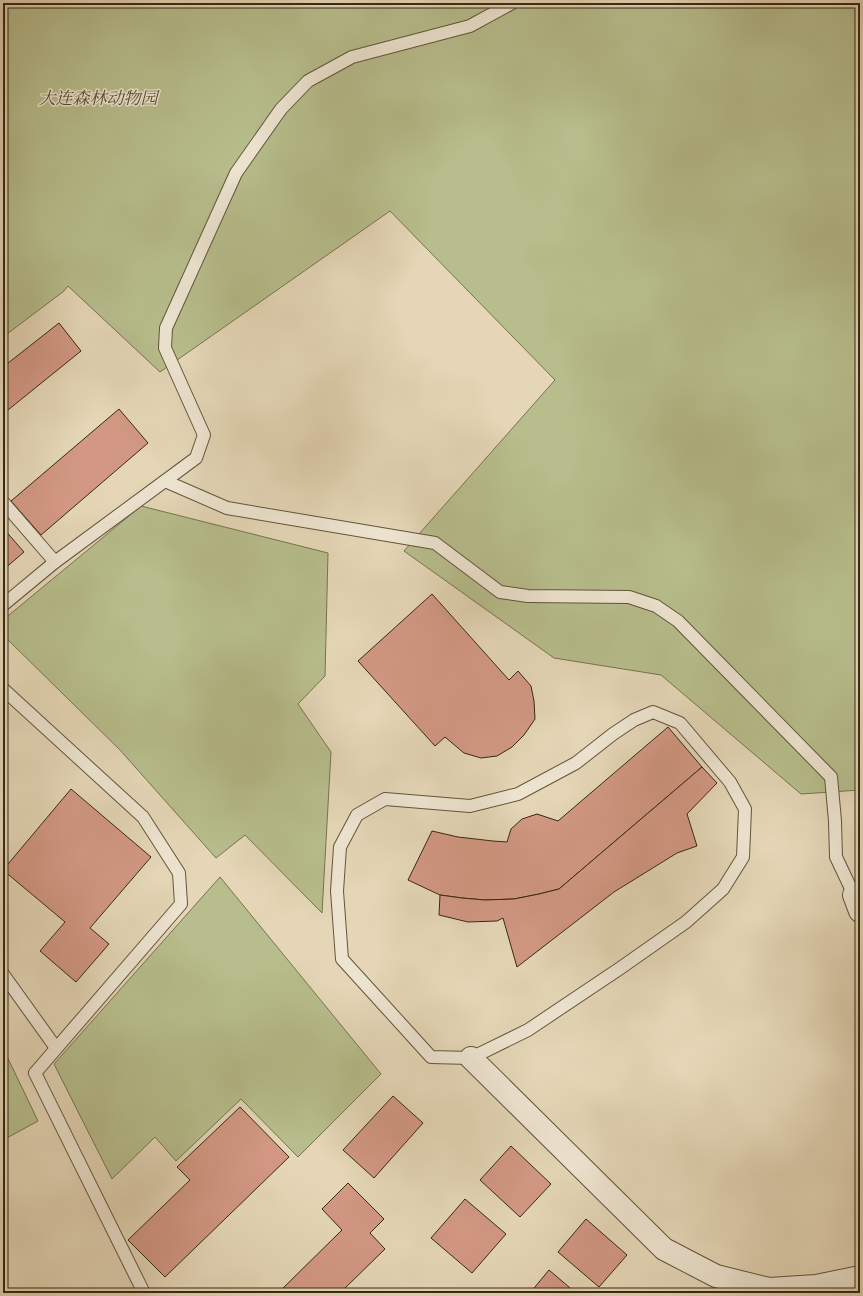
<svg xmlns="http://www.w3.org/2000/svg" width="863" height="1296" font-family="'IM FELL Double Pica','Noto Serif SC',serif">
<style>
.green{fill:#b7bd8c;stroke:#787250}
.building{fill:#d29883;stroke:#382814}
.lines{fill:none;stroke-linecap:round;stroke-linejoin:round}
.lane-casing{stroke:#63543c;stroke-width:14}
.street-casing{stroke:#63543c;stroke-width:24}
.lane{stroke:#ede4d0;stroke-width:12}
.street{stroke:#ede4d0;stroke-width:22}
.labels{text-anchor:middle;stroke-width:3;stroke-linejoin:round;paint-order:stroke}
.park-label{font-size:17px;font-style:italic;fill:#584d32;stroke:#ede4d0}
</style>
<rect width="100%" height="100%" fill="#e4d6b6"/>
<filter id="stains"><feTurbulence type="fractalNoise" baseFrequency=".005" numOctaves="4"/><feColorMatrix values="0 0 0 0 .2 0 0 0 0 .09 0 0 0 0 .02 0 0 0 .5 -.17"/></filter>
<radialGradient id="worn" r=".72"><stop offset=".6" stop-color="#630" stop-opacity="0"/><stop offset="1" stop-color="#630" stop-opacity=".3"/></radialGradient>
<!-- green -->
<g class="green">
<path d="M3,3H860V790L801,794L661,675L554,658L404,551L555,380L390,211L160,372L68,286L64,291L3,337Z"/>
<path d="M141,506L328,553L325,676L298,704L331,752L322,913L245,835L216,858L120,750L3,635V620Z"/>
<path d="M220,877L381,1074L298,1157L241,1099L176,1161L155,1137L112,1179L54,1064Z"/>
<path d="M3,1048L38,1121L3,1140Z"/>
</g>
<!-- building -->
<g class="building">
<path d="M59,323L81,351L3,414V367Z"/>
<path d="M119,409L148,443L41,535L11,501Z"/>
<path d="M3,528L24,552L3,570Z"/>
<path d="M432,594L509,680L518,671L531,686L534,701L535,719L524,735L512,747L497,756L481,758L464,753L445,737L435,746L358,661Z"/>
<path d="M668,727L702,767L559,889L539,894L514,899L485,900L462,898L440,895L408,880L432,831L458,837L493,841L507,842L511,829L522,819L537,814L558,821Z"/>
<path d="M702,767L717,783L687,814L697,846L677,853L614,892L517,967L503,918L497,921L468,922L439,915L440,895L462,898L485,900L514,899L539,894L559,889Z"/>
<path d="M71,789L151,857L90,928L109,944L76,982L40,951L65,922L3,870Z"/>
<path d="M393,1096L423,1123L374,1178L343,1150Z"/>
<path d="M240,1107L289,1157L165,1277L128,1240L190,1180L177,1167Z"/>
<path d="M511,1146L551,1184L520,1217L480,1180Z"/>
<path d="M348,1183L384,1219L370,1233L385,1249L340,1293H278L342,1230L322,1209Z"/>
<path d="M465,1199L506,1234L472,1273L431,1238Z"/>
<path d="M586,1219L627,1255L599,1287L558,1252Z"/>
<path d="M549,1270L576,1293H530Z"/>
</g>
<g class="lines">
<defs>
<g id="lane">
<path d="M165,481L227,508L435,543L500,592L528,596L629,597L656,606L678,621L831,777L835,821L836,857L854,895"/>
<path d="M3,502L55,562"/>
<path d="M3,605L55,562L196,458L204,435L165,348L166,328L236,173L281,109L308,81L352,57L470,26L512,3"/>
<path d="M3,689L143,817L179,873L181,904L35,1073L144,1293"/>
<path d="M653,712L680,723L730,782L745,809L743,857L723,889L686,922L619,969L528,1030L471,1058L431,1057L342,959L337,891L340,847L357,815L385,799L470,806L518,794L576,763L613,734L634,720Z"/>
<path d="M3,974L56,1048"/>
</g>
<g id="street">
<path d="M860,894L854,895L860,911"/>
<path d="M471,1058L664,1249L716,1276L769,1289L816,1286L860,1277"/>
</g>
</defs>
<!-- lane casing -->
<use href="#lane" class="lane-casing"/>
<!-- street casing -->
<use href="#street" class="street-casing"/>
<!-- lane -->
<use href="#lane" class="lane"/>
<!-- street -->
<use href="#street" class="street"/>
</g>
<g class="labels">
<!-- park labels -->
<g class="park-label">
<text x="98" y="104">大连森林动物园</text>
</g>
</g>
<!-- margin -->
<rect width="863" height="1296" fill="none" stroke="#e4d6b6" stroke-width="16"/>
<rect x="4" y="4" width="855" height="1288" fill="none" stroke="#382814" stroke-width="2"/>
<rect x="8" y="8" width="847" height="1280" fill="none" stroke="#382814"/>
<rect width="100%" height="100%" filter="url(#stains)"/>
<rect width="100%" height="100%" fill="url(#worn)"/>
</svg>
